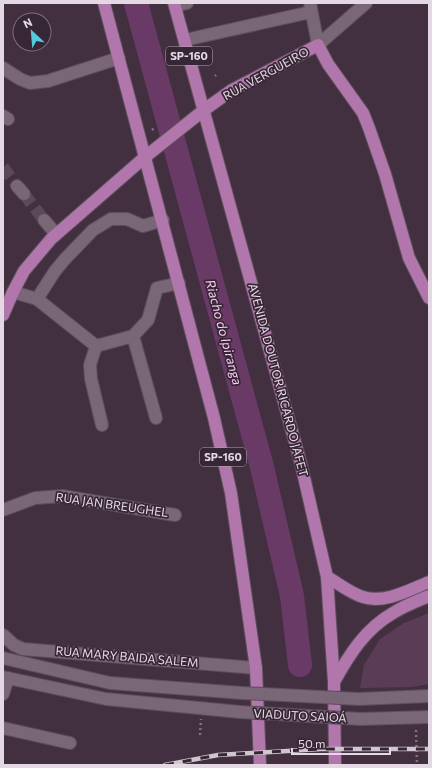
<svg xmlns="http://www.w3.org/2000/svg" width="432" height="768" font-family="Commissioner,sans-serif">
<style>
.green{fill:#5b3c57}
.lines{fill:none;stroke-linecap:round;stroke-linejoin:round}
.river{stroke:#6a3a66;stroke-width:24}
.minor-tunnel{stroke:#5a4958;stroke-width:12;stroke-dasharray:12 6;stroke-linecap:butt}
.minor-casing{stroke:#5d4e5b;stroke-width:14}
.major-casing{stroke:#5d4e5b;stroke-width:14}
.path{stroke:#827280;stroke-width:2.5;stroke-dasharray:2 3;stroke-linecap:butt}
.minor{stroke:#796677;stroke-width:12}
.major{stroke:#b176ab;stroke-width:12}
.rail-casing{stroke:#d1c6d0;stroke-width:4.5}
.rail{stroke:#372635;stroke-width:3;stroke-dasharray:9;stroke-linecap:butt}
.minor-bridge-casing{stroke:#5d4e5b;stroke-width:14;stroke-linecap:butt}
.minor-bridge{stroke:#796677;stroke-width:12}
.labels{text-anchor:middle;stroke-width:3.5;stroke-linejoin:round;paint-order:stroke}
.shield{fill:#372635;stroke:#b0a3af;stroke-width:1}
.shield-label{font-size:11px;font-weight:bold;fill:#e4d9e3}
.street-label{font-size:12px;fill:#e4d9e3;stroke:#372635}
.water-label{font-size:13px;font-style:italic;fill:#fccef6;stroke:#372635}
</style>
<rect width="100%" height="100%" fill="#423040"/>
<!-- green -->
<path class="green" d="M429,613V684L412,687L360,688L364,665L380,639L404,623Z"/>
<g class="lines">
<!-- river -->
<path class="river" d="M136,3L262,467L292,596L300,665"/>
<!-- minor-tunnel -->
<g class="minor-tunnel">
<path d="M3,167L17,186"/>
<path d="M24,194L44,220"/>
</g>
<defs>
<g id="minor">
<path d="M310,3L318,45L366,3"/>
<path d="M175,6L187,3"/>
<path d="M185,40L311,12"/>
<path d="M3,68L20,79L30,83L48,81L119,58"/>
<path d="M3,116L8,119"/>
<path d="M17,186L24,194"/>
<path d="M44,220L56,234"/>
<path d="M13,292L37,299L96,346L133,336L148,320L157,288L179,283"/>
<path d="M37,299L55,271L65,259L93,230L111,219H127L143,226L163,220"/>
<path d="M133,336L156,418"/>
<path d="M96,346L90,365L91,379L102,425"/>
<path d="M3,510L35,498L62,496L175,515"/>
<path d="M3,635L14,645L23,649L256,668"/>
<path d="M3,658L110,683L242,693"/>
<path d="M3,677L106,699L240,712"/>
<path d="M3,694L8,678"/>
<path d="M359,699L429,696"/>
<path d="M361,719L429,717"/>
<path d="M3,728L70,743"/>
</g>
<g id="major">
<path d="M104,3L214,418L231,493L256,668L260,765"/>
<path d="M174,3L301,464L327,577L334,682L335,765"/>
<path d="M3,315L13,292L24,271L51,239L145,157L204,110L232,90L318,45L328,64L363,113L369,128L385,174L409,258L429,298"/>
<path d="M327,577C338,583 350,593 363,597C385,604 409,590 429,582"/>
<path d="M334,682C349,655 365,629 393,613C404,606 417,601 429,596"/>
</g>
</defs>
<!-- minor casing -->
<use href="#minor" class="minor-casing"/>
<!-- major casing -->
<use href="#major" class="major-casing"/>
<!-- path -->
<g class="path">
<path d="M215,76L216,75"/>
<path d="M152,130L155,127"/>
<path d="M416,730L417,765"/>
<path d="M200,735L201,719"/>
</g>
<!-- minor -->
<use href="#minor" class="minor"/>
<!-- major -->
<use href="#major" class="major"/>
<defs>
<path id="rail" d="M165,765L218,755L321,749H429"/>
</defs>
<!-- rail casing -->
<use href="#rail" class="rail-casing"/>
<!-- rail -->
<use href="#rail" class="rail"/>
<defs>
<g id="minor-bridge">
<path d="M242,693L359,699"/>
<path d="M240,712L361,719"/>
</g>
</defs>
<!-- minor-bridge casing -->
<use href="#minor-bridge" class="minor-bridge-casing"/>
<!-- minor-bridge -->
<use href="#minor-bridge" class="minor-bridge"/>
</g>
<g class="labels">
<!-- shield labels -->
<g class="shield">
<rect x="166" y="47" width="46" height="18" rx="3"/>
<rect x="200" y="448" width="46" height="18" rx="3"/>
</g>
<g class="shield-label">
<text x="189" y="60">SP-160</text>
<text x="223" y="461">SP-160</text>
</g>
<!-- street labels -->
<g class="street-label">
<text transform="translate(266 74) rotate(-29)" y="4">RUA VERGUEIRO</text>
<text transform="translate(278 380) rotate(75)" y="4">AVENIDA DOUTOR RICARDO JAFET</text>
<text transform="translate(112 505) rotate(8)" y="4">RUA JAN BREUGHEL</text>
<text transform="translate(127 657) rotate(5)" y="4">RUA MARY BAIDA SALEM</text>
<text transform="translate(300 716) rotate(3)" y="4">VIADUTO SAIOÁ</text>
</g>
<!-- water labels -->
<g class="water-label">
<text transform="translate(224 332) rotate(75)" y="5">Riacho do Ipiranga</text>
</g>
</g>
<!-- border -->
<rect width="432" height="768" fill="none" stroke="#e4d9e3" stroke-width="8"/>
<!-- north arrow -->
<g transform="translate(32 32) rotate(334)"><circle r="19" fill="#372635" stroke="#7c6e7b"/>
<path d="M0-3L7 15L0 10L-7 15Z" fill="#54cadd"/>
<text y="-6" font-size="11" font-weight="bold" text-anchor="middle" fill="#e4d9e3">N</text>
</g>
<!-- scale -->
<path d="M292 748v6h98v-6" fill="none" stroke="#e4d9e3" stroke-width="2"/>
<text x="298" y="748" font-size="12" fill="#e4d9e3" stroke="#372635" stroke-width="3" paint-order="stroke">50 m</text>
</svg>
